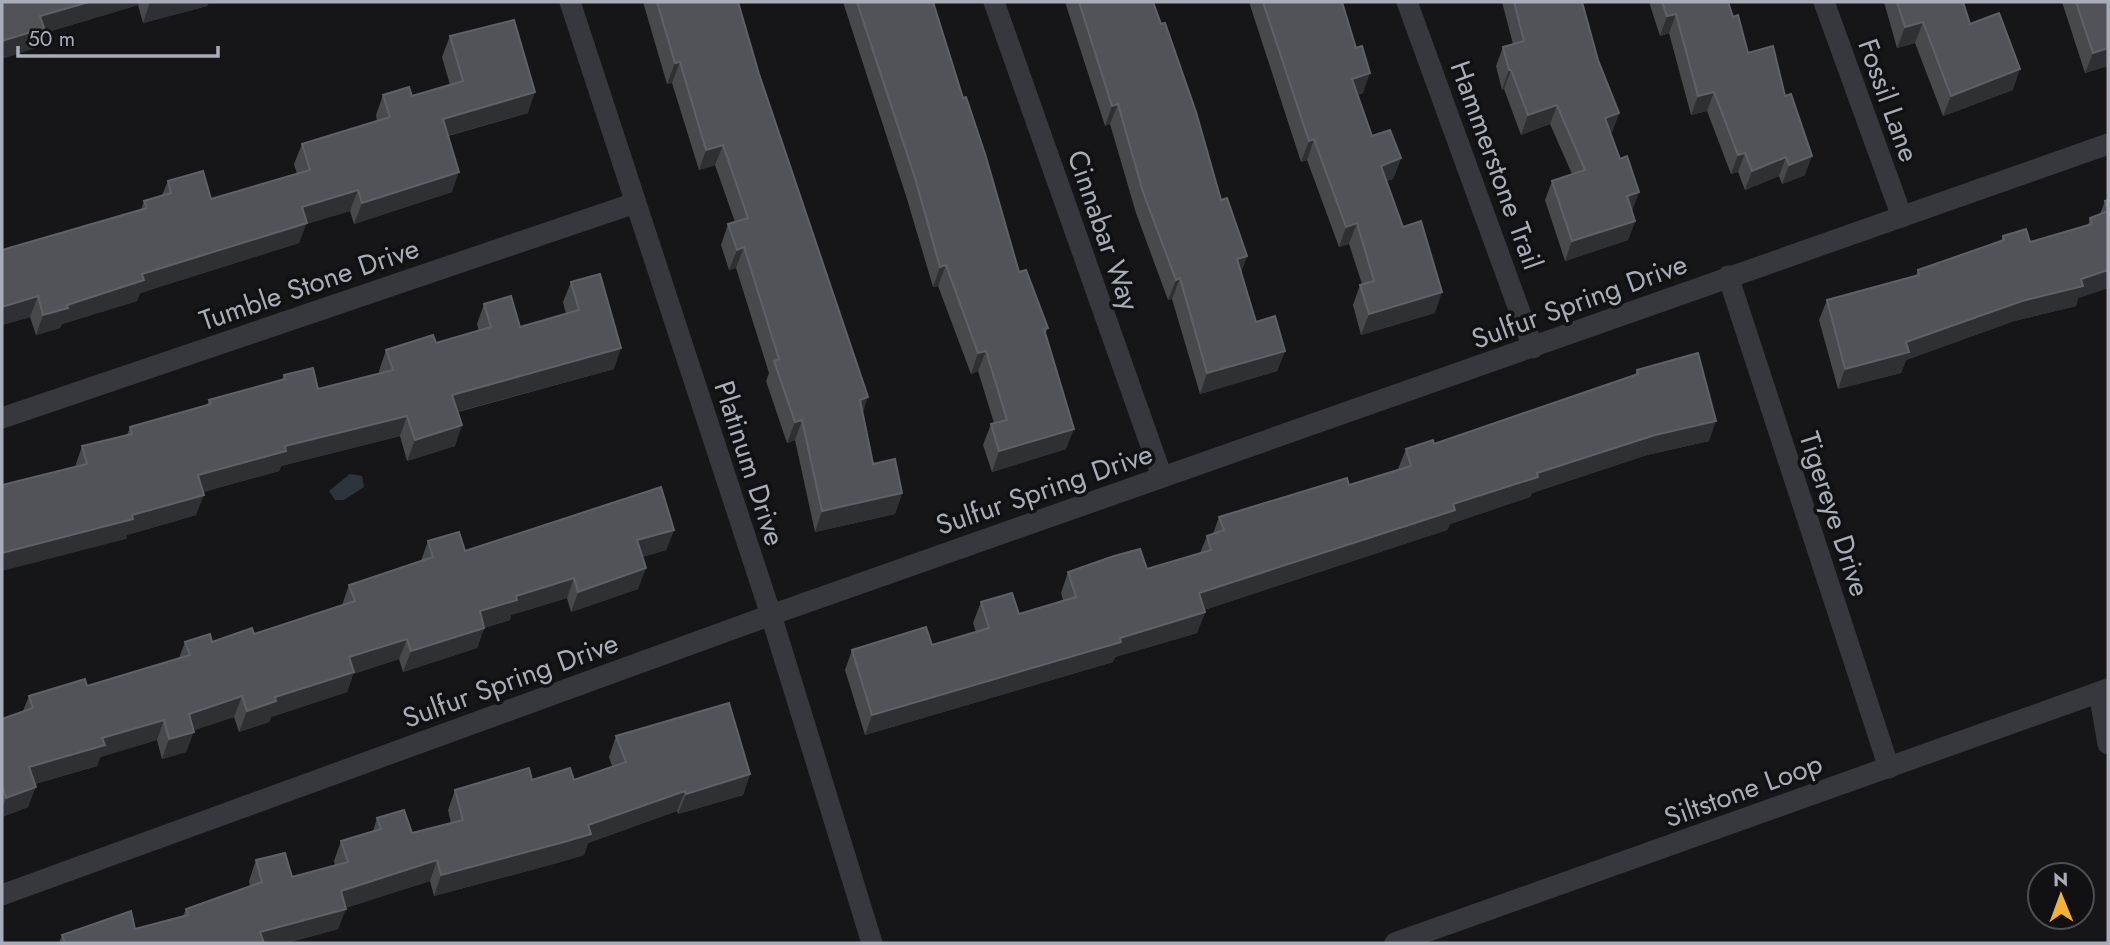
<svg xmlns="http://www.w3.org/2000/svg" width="2110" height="945" font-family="Jost,sans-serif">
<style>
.water{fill:#2c353c}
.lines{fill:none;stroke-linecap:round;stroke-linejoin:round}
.street{stroke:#37383d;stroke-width:21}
.wall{fill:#47494d}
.shaded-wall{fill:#2f3033}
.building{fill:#525359;stroke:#5f6168;stroke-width:2}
.labels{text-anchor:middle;stroke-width:7;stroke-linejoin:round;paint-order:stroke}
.street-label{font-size:28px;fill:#a8adb8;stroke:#111113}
</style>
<rect width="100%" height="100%" fill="#161618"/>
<!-- water -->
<path class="water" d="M350,474L362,476L364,487L344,500H335L329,491Z"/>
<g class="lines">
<!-- street -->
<g class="street">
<path d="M570,2L771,615L872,943"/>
<path d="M994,2L1162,477"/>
<path d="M1407,2L1533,348"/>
<path d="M1824,2L1902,217"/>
<path d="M1728,276L1889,768"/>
<path d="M2,418L635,203"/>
<path d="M2099,692L2108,744"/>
<path d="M2,895L771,615L2108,144"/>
<path d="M1395,943L2108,689"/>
</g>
</g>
<!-- wall -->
<g class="wall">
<path d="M2,2H209L207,6L143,23L138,5L41,34L36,48Z"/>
<path d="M643,2H738L759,74L862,413L873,464L902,493L895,514L815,532L795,440L787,443L766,381L769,373L736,268L729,270L721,245L728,224L735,222L715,165L699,170L672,83L667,84Z"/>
<path d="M843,2H933L1019,272L1048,328L1045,334L1066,449L992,472L983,445L991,424L994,423L978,371L971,374L938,286L933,287L907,199Z"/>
<path d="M1065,2H1153L1221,200L1247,256L1241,272L1256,322L1285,351L1277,371L1200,394L1172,299L1168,300L1136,213L1110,124L1105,126Z"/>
<path d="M1249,2H1342L1363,93L1357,95L1372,136L1401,158L1393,179L1386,181L1435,313L1361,335L1353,305L1360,285L1362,284L1349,244L1339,247L1307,160L1301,162Z"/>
<path d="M1502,2H1582L1598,60L1619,113L1612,132L1610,133L1635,221L1628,240L1565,261L1545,200L1552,181L1572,174L1550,124L1521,135L1504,89L1502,90L1496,66L1503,47L1513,44Z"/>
<path d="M1649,2H1728L1748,53L1805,175L1782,184L1779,176L1745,190L1738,172L1731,174L1707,111L1691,115L1669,33L1660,36Z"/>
<path d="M1884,2H1963L1970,24L2013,90L1943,116L1915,43L1897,48Z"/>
<path d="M2062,2H2108V66L2085,73Z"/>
<path d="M450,36L528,113L448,136L452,192L354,224L350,211L306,224L299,243L140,293L137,301L62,324L60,328L36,335L30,317L2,325L141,210L144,201L162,195L168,181L211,199L297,174L294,164L302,144L377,121L376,115L383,95L412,96L450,85L442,57Z"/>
<path d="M2108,200V288L2078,298L2076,306L2014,321L1906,360L1901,373L1838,389L1819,320L1827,300L1916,276L1918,270L2001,242L2003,236L2030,242L2088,225L2090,218L2100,214L2105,201Z"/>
<path d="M571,282L614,369L458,412L455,446L407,461L400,436L281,466L279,471L203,492L196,515L127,535L126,539L75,467L82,446L127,435L130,427L207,405L209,400L282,380L284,375L318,389L380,374L379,371L386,350L436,343L479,331L477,324L484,304L520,327L566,314L563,302Z"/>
<path d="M1637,370L1709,441L1647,455L1532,493L1530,497L1450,524L1447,530L1204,610L1205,612L1197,633L1115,657L1113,662L865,735L845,670L852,650L932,645L976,632L973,623L981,602L1019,614L1063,600L1061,593L1068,572L1147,569L1200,553L1207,536L1213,534L1219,517L1349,485L1398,469L1406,449L1434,444L1635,375Z"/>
<path d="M674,530L666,550L642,557L638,589L571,612L567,598L511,615L510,620L484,628L477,648L403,672L399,659L353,674L347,692L271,717L269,722L239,732L234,717L193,730L186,752L162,759L157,740L100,757L97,766L35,784L28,807L2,817V719L23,711L29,696L87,686L179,658L185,642H212L254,634L342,605L349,585L421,561L428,541L465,551Z"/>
<path d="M616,736L750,774L743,795L678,814L677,811L588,843L584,855L557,863L434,896L430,881L345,908L338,929L287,943H59L62,935L135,929L183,916L186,909L250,886L249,881L256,860L292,877L335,865L334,861L341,841L373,831L377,818L412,833L451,823L448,810L455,790L532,780H574L612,766L609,757Z"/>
</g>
<!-- shaded-wall -->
<g class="shaded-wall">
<path d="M89,2H139L138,5L41,34L36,48L2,59V41L40,16Z"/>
<path d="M150,2H209L207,6L143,23Z"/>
<path d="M1676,14L1669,33L1660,36L1667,16Z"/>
<path d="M1923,22L1915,43L1897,48L1905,27Z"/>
<path d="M2108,48V66L2085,73L2093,53Z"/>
<path d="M680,62L672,83L667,84L675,63Z"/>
<path d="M2020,69L2013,90L1943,116L1951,96Z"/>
<path d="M1509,70H1511L1504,89L1502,90Z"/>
<path d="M1370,73L1363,93L1344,99L1352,79Z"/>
<path d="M535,92L528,113L435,139L443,119Z"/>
<path d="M1714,92L1707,111L1691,115L1698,96Z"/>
<path d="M1118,104L1110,124L1105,126L1112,106Z"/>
<path d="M1557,105L1550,124L1521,135L1528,115Z"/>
<path d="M1619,113L1612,132L1598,137L1605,118Z"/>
<path d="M1314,139L1307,160L1301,162L1309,141Z"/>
<path d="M723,145L715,165L699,170L706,150Z"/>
<path d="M1745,153L1738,172L1731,174L1738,155Z"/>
<path d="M1812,156L1805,175L1782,184L1789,165Z"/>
<path d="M1786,157L1779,176L1745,190L1752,171Z"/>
<path d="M1401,158L1393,179L1373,186L1381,166Z"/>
<path d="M459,172L452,192L354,224L362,203Z"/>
<path d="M358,190L350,211L306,224L299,243L140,293L137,301L62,324L60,328L36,335L43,315L302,207Z"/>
<path d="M1639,192L1632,212L1627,196Z"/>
<path d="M1635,221L1628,240L1565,261L1572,241Z"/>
<path d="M1357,223L1349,244L1339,247L1346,227Z"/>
<path d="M744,247L736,268L729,270L737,250Z"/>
<path d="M1247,256L1239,276L1237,259Z"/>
<path d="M946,265L938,286L933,287L940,267Z"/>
<path d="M2108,270V288L2078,298L2076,306L2014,321L1906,360L1901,373L1838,389L1845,369L1906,342Z"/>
<path d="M1180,278L1172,299L1168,300L1176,280Z"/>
<path d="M1442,292L1435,313L1361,335L1369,314Z"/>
<path d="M38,296L30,317L2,325V307Z"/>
<path d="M621,348L614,369L445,415L452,395Z"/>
<path d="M986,351L978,371L971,374L978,353Z"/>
<path d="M1285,351L1277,371L1200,394L1207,373Z"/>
<path d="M868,397L861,418L860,400Z"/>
<path d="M407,416L400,436L281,466L279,471L191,495L198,475L285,446Z"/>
<path d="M802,420L795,440L787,443L795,422Z"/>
<path d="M1716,421L1709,441L1647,455L1532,493L1530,497L1450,524L1447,530L1192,614L1199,593L1453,504L1537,473L1655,435Z"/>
<path d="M462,425L455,446L407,461L415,440Z"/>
<path d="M1074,429L1066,449L992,472L999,451Z"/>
<path d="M902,493L895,514L815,532L822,511Z"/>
<path d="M204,495L196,515L127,535L126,539L2,571V553Z"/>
<path d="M674,530L666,550L630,561L637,540Z"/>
<path d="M646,568L638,589L571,612L578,592Z"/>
<path d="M574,578L567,598L511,615L510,620L484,628L477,648L403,672L411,651L480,611L516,596Z"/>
<path d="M1205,612L1197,633L1115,657L1113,662L865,735L872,715L1120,638Z"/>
<path d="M407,639L399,659L353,674L347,692L271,717L269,722L239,732L247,711L275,697L349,657Z"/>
<path d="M242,696L234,717L181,735L189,714Z"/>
<path d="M164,720L157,740L100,757L97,766L21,788L29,767L102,738Z"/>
<path d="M194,732L186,752L162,759L169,739Z"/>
<path d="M750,774L743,795L678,814L686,794Z"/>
<path d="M36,787L28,807L2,817V809L6,798Z"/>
<path d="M685,791L677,811L588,843L584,855L557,863L434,896L441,875Z"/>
<path d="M437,860L430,881L333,912L341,891Z"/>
<path d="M346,909L338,929L287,943H256L260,932Z"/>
</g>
<!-- building -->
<g class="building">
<path d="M2,2H89L40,16L44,28L2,41Z"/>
<path d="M657,2H738L759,74L868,397L860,400L873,464L895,459L902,493L822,511L802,420L795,422L774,361L779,359L744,247L737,250L728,224L748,218L723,145L706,150L680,62L675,63Z"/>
<path d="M857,2H933L963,98L966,97L986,157L1019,272L1026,270L1048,328L1044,329L1074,429L999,451L991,424L1007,420L986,351L978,353L946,265L940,267L915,178Z"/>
<path d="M1079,2H1153L1161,24L1165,23L1196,112L1221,200L1227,198L1247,256L1237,259L1256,322L1275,316L1285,351L1207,373L1180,278L1176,280L1143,192L1118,104L1112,106Z"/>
<path d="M1263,2H1342L1356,48L1362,46L1370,73L1352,79L1372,136L1390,130L1401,158L1381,166L1403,227L1421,221L1442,292L1369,314L1360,285L1374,281L1357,223L1346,227L1314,139L1309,141Z"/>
<path d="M1514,2H1582L1598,60L1619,113L1605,118L1620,159L1627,156L1639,192L1627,196L1635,221L1572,241L1552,181L1585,170L1557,105L1528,115L1511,70H1509L1503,47L1524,41Z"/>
<path d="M1662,2H1728L1733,17L1738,15L1748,53L1773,46L1785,96L1791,94L1812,156L1789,165L1786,157L1752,171L1745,153L1738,155L1714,92L1698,96L1676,14L1667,16Z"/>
<path d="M1897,2H1963L1970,24L1999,13L2020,69L1951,96L1923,22L1905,27Z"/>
<path d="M2076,2H2108V48L2093,53Z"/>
<path d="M514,20L535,92L443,119L459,172L362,203L358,190L302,207L307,223L142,274L144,280L67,305L68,308L43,315L38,296L2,307V250L147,208L144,201L171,193L168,181L203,171L211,199L310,170L302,144L390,117L383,95L409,87L412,96L463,81L450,36Z"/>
<path d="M2108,200V211L2105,201Z"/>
<path d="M2108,211V270L2081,279L2083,286L2022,301L1906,342L1909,352L1845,369L1827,300L1919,275L1918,270L2004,240L2003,236L2026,229L2030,242L2092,224L2090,218Z"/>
<path d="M600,274L621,348L452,395L462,425L415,440L407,416L285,446L286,451L198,475L204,495L132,515L133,519L2,553V485L87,464L82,446L132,434L130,427L211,404L209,400L285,379L284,375L313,368L318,389L393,370L386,350L433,335L436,343L491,327L484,304L511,296L520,327L579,310L571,282Z"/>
<path d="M1698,353L1716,421L1655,435L1537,473L1538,477L1453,504L1455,510L1199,593L1205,612L1120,638L1121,642L872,715L852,650L926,627L932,645L989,628L981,602L1012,593L1019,614L1076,597L1068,572L1114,556L1140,549L1147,569L1211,550L1207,536L1224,530L1219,517L1347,478L1349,485L1411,466L1406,449L1433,440L1434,444L1638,374L1637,370Z"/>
<path d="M661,487L674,530L637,540L646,568L578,592L574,578L516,596L517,600L480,611L484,628L411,651L407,639L349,657L354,672L275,697L276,701L247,711L242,696L189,714L194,732L169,739L164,720L102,738L105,745L29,767L36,787L6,798L2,785V719L33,708L29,696L85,679L87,686L190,655L185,642L210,634L212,642L252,628L254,634L355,601L349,585L433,557L428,541L459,532L465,551Z"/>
<path d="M729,703L750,774L686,794L685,791L588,825L591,834L564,842L441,875L437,860L341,891L346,909L260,932L264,943H65L62,935L131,911L135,929L188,915L186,909L262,882L256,860L285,853L292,877L348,862L341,841L381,829L377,818L404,810L412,833L463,820L455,790L529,768L532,780L570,768L574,780L626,762L616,736Z"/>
</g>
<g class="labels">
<!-- street labels -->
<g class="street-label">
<text transform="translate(1889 100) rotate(70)" y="10">Fossil Lane</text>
<text transform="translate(1497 165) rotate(70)" y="10">Hammerstone Trail</text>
<text transform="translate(1104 230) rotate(71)" y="10">Cinnabar Way</text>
<text transform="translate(309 284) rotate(-19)" y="10">Tumble Stone Drive</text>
<text transform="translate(1579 301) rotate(-20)" y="10">Sulfur Spring Drive</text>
<text transform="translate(750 463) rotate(72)" y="10">Platinum Drive</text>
<text transform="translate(1044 489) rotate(-19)" y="10">Sulfur Spring Drive</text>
<text transform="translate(1835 514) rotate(72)" y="10">Tigereye Drive</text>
<text transform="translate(510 680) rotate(-20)" y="10">Sulfur Spring Drive</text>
<text transform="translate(1743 790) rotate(-20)" y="10">Siltstone Loop</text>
</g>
</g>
<!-- border -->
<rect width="2110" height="945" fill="none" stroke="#a8adb8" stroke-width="7"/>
<!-- north arrow -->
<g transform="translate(2061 896) rotate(359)"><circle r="33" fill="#111113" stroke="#4d4f55" stroke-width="2"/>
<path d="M0-5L12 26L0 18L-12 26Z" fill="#f2b134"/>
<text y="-10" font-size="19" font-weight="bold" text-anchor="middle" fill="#a8adb8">N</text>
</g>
<!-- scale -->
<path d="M18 46v10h200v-10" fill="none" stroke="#a8adb8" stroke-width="3.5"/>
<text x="28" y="46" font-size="21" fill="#a8adb8" stroke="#111113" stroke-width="5" paint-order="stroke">50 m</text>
</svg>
